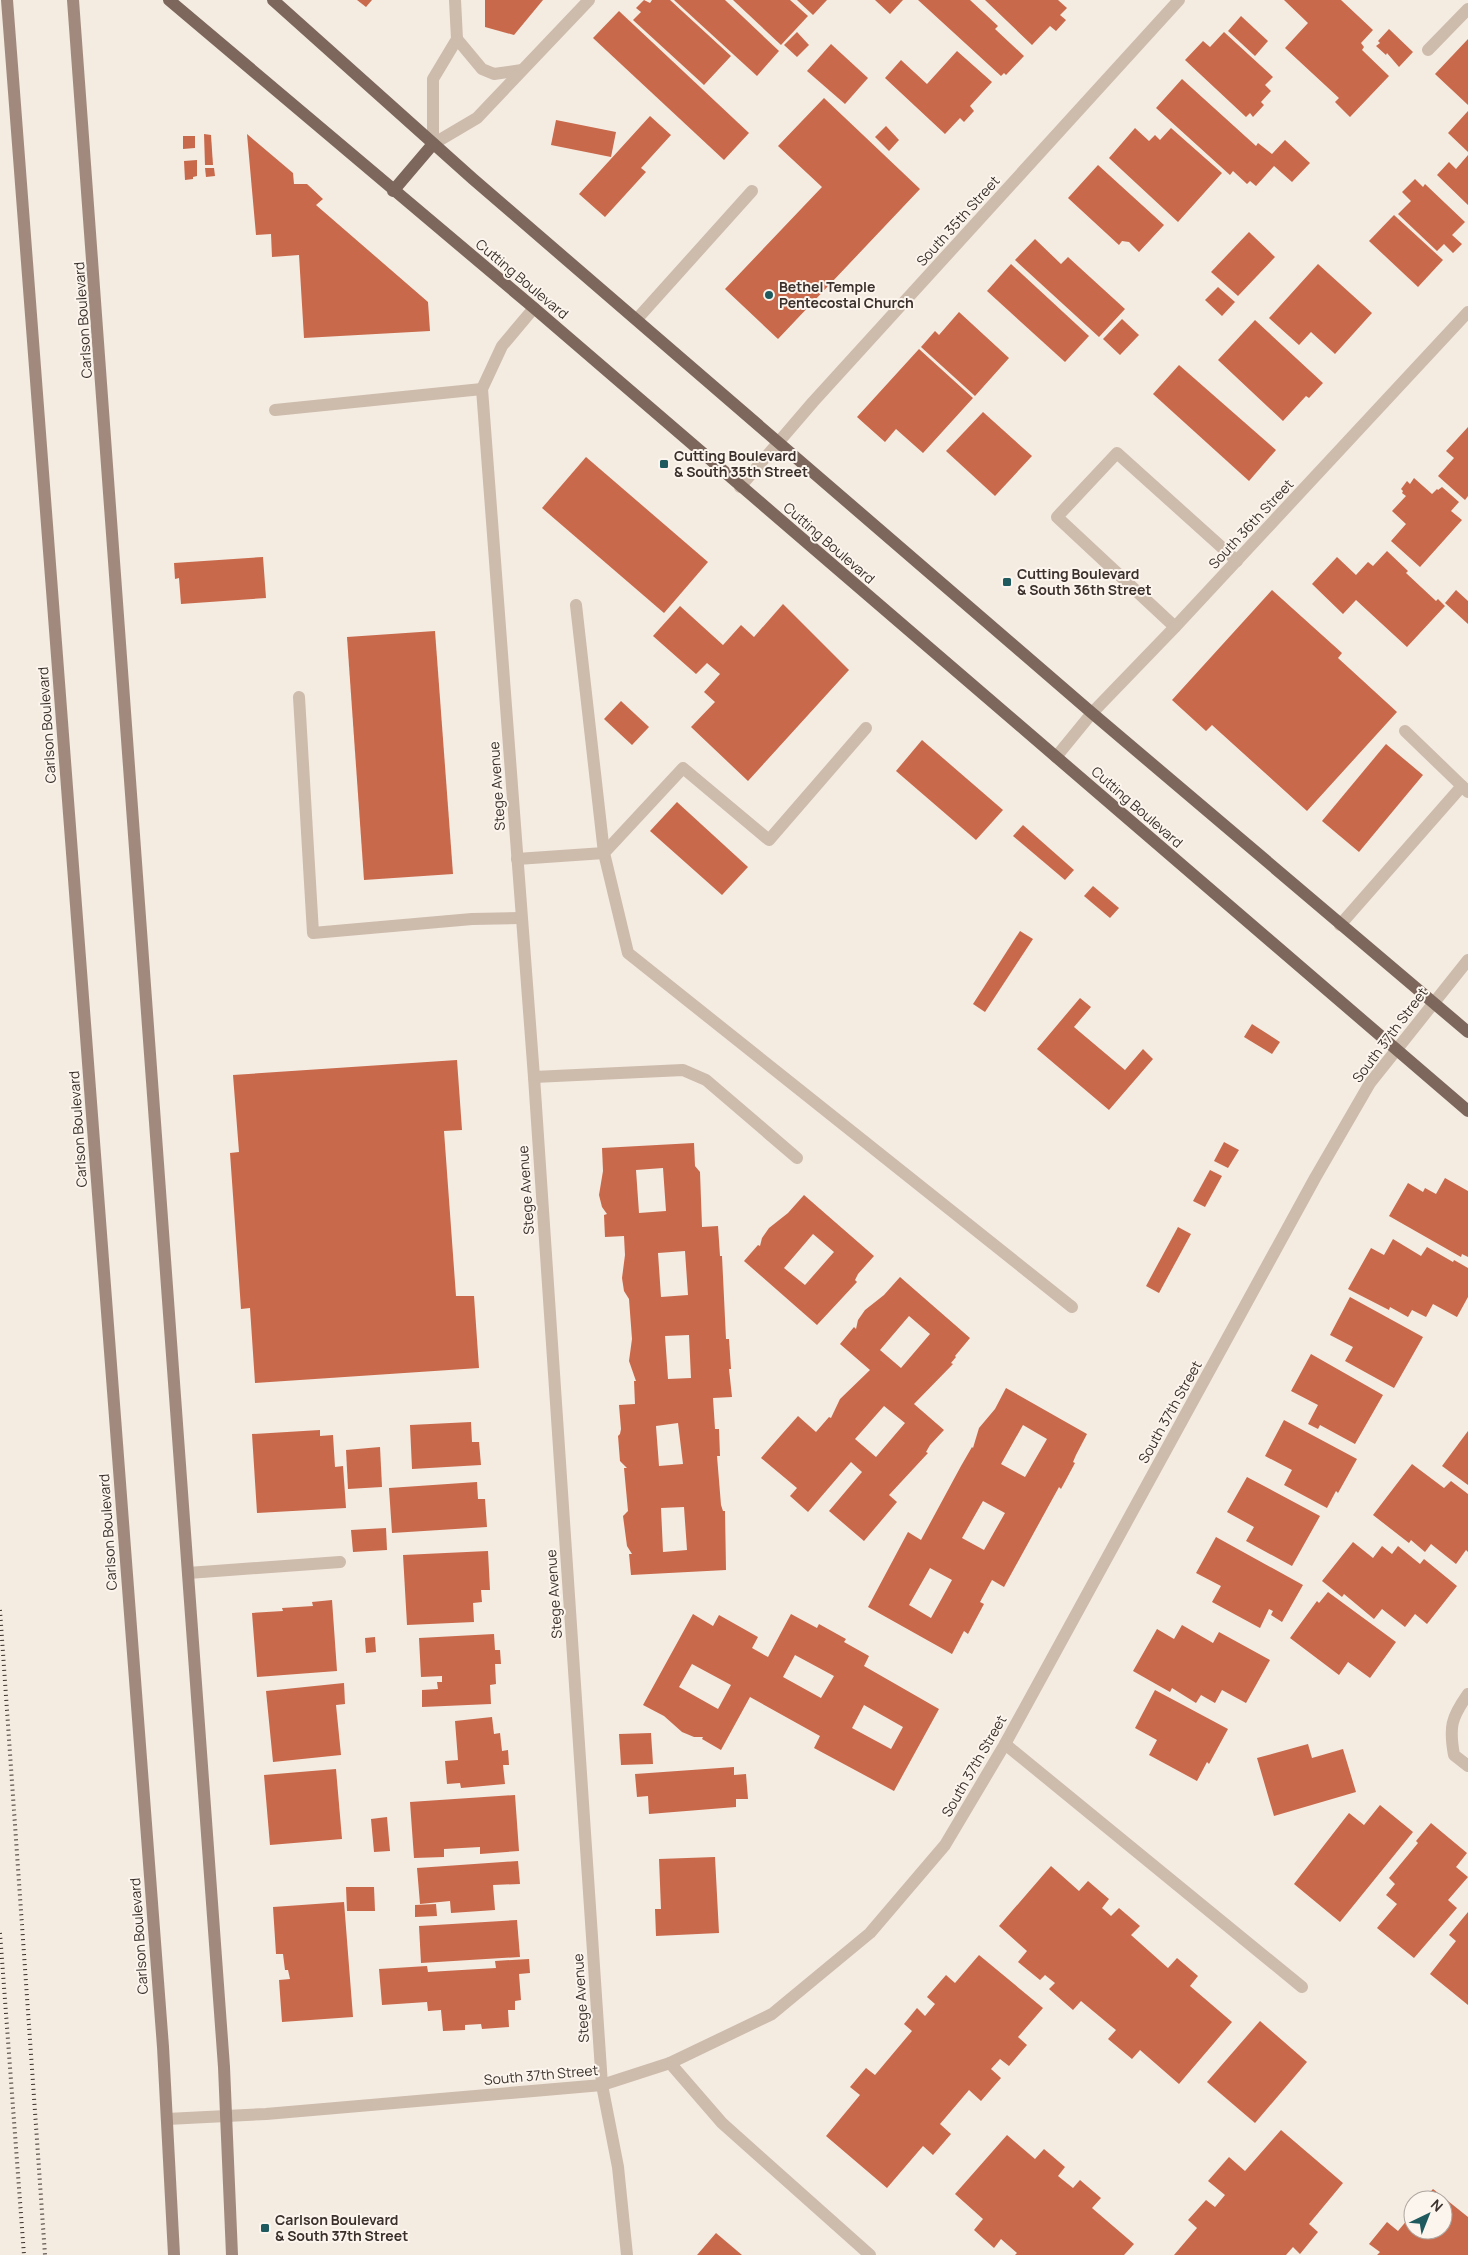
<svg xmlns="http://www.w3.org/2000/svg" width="1468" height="2255" font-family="Manrope,sans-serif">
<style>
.building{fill:#c8694b;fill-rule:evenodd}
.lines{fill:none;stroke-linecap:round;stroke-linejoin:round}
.service{stroke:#cdbbac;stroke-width:12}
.minor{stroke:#cdbbac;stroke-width:12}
.tertiary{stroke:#cdbbac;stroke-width:12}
.secondary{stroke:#a18a7d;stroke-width:12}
.primary{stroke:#7d675c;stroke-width:12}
.rail{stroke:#3b302b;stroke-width:4;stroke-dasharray:1 4;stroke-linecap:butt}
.poi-dot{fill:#1f5a5e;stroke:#fbf5ee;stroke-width:2}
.labels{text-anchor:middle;stroke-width:4;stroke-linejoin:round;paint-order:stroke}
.street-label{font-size:14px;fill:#3b302b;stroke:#fbf5ee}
.poi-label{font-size:14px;font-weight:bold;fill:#3b302b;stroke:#fbf5ee;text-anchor:start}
</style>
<rect width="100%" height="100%" fill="#f4ebe1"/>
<!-- building -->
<g class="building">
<path d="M357,0H372L366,7Z"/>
<path d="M485,0H543L514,35L485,27Z"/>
<path d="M644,0L650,3L652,0H670L731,56L704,85L633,20L641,12L636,8Z"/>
<path d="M674,0H725L779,51L757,76Z"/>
<path d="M733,0H790L808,16L781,45Z"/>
<path d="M797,0H827L813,15Z"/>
<path d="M875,0H903L890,14Z"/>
<path d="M918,0H970L998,26L995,29L1024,56L1006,75L1004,73L1001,76Z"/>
<path d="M985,0H1058L1067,8L1060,15L1066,20L1056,31L1050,26L1032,45Z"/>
<path d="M1284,0H1341L1373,30L1361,43L1364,47L1362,50L1389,76L1350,117L1335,102L1339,98L1285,48L1308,23Z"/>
<path d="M619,11L749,133L724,160L593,38Z"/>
<path d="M1241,16L1268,41L1255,56L1228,31Z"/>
<path d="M1389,29L1413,52L1399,67L1387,53L1386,55L1376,46L1380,43L1378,41Z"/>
<path d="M797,32L809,45L797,57L784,45Z"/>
<path d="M1224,32L1273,77L1265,85L1271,91L1261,102L1264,105L1253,117L1250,113L1246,117L1185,60L1203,41L1210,47Z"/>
<path d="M1468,39V105L1435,74Z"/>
<path d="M831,44L868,78L845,104L807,71Z"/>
<path d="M957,51L992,82L970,106L974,111L964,122L960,118L945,134L885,78L901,60L927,84Z"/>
<path d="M1182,79L1256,146L1258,143L1272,154L1285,140L1310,163L1292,182L1274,166L1256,186L1250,181L1247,184L1233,171L1230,175L1156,108Z"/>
<path d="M824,98L920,189L778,339L725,289L822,187L778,146Z"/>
<path d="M1468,111V152L1448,133Z"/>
<path d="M650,116L671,135L641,168L646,172L605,217L579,194Z"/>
<path d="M556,120L616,132L611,157L551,145Z"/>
<path d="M886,126L899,140L889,151L875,137Z"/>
<path d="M1135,128L1149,141L1155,135L1160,140L1171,128L1222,173L1178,222L1109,158Z"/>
<path d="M204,134L211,135L213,165H205Z"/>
<path d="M247,134L293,173L294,184H307L323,199L316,205L428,302L430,331L304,338L299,255L272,257L271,234L256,235Z"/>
<path d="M183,136H195V148L183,149Z"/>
<path d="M1468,155V205L1437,175L1449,162L1456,169Z"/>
<path d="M197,160V176L193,177V179L185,180L184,161Z"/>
<path d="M1098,165L1164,225L1139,252L1129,242L1122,241L1119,245L1068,198Z"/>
<path d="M205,168H214L215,176L206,177Z"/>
<path d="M1415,179L1423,187L1425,184L1465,222L1452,235L1462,244L1453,253L1444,244L1437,251L1398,214L1411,201L1402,192Z"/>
<path d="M1394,215L1443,260L1418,287L1369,241Z"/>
<path d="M1249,232L1275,257L1238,296L1211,272Z"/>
<path d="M1035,239L1061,264L1068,257L1125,309L1099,337L1015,260Z"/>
<path d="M1011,264L1089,336L1065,362L987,291Z"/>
<path d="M1318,264L1372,313L1335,354L1311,332L1299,345L1269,318Z"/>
<path d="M1218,287L1235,302L1222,316L1205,300Z"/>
<path d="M959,312L1009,358L975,396L921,347L935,331L939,335Z"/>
<path d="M1122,319L1139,335L1120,355L1103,339Z"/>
<path d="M1255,320L1323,383L1309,398L1306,396L1283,421L1218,360Z"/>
<path d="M919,349L973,398L923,453L896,429L885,442L857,417Z"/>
<path d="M1179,365L1276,450L1249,481L1153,394Z"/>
<path d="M983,412L1032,456L995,496L946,451Z"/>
<path d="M1468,427V496L1465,500L1438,476L1454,458L1446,451Z"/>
<path d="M586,457L708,562L664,613L542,508Z"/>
<path d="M1414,478L1432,494L1437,489L1438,490L1442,487L1459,502L1451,511L1462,520L1420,567L1391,541L1406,524L1392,511L1406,496L1402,493L1403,491L1401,489L1407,481L1410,484Z"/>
<path d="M1387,551L1408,571L1406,573L1436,601L1438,599L1445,606L1407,647L1356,600L1343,614L1312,584L1337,557L1356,575L1368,562L1373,566Z"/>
<path d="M263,557L266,598L181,604L179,578L175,579L174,563Z"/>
<path d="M1272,590L1342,653L1338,658L1397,712L1307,811L1212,725L1206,731L1172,700Z"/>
<path d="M1456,590L1468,601V624L1445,603Z"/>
<path d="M783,604L849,670L748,781L691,727L715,702L704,692L720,674L707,663L696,674L653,636L680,606L723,645L741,625L754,637Z"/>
<path d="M435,631L453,874L364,880L347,637Z"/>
<path d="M621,701L649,727L632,745L604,719Z"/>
<path d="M922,740L1003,810L976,840L896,771Z"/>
<path d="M1386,744L1423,775L1359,852L1322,821Z"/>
<path d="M677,802L748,867L722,895L650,831Z"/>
<path d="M1023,825L1074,870L1065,880L1013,836Z"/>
<path d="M1093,886L1119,908L1110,918L1084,896Z"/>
<path d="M1020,931L1033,939L985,1012L973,1004Z"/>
<path d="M1080,998L1091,1007L1074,1027L1125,1070L1143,1049L1153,1059L1109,1110L1037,1049Z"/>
<path d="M1252,1024L1280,1042L1272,1054L1244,1037Z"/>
<path d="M457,1060L462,1130L444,1131L456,1296H474L479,1368L255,1383L250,1308L241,1309L230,1153L239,1152L233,1075Z"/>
<path d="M1224,1142L1239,1150L1228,1168L1214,1161Z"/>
<path d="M694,1143L695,1166L700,1172L702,1227L718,1226L720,1256H722L726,1339H729L731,1369H729L732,1397L713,1398L715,1429H719L720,1456H717L721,1505L723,1511H725L726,1570L631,1575L629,1554H632L627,1546L623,1516L628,1511L624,1468H627L620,1461L618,1436L620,1434L621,1429L619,1405L635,1404L634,1381H636L629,1361L632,1339L629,1299L624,1291L622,1278L625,1255L624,1236L605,1237L604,1215L607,1214L602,1207L599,1195L603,1171L602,1148ZM663,1168L666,1211L639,1213L636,1170ZM685,1251L688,1295L661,1297L658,1253ZM689,1335L691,1378L668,1379L665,1336ZM678,1423L683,1464L659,1466L656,1426ZM684,1507L687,1550L663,1552L661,1508Z"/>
<path d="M1210,1170L1222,1176L1205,1207L1193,1201Z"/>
<path d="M1445,1178L1468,1191V1257L1462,1254L1461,1257L1389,1216L1408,1183L1423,1192L1425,1188L1436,1194Z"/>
<path d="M804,1195L874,1256L858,1274L855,1280L857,1282L817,1325L744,1261L758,1245L760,1246L762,1238L769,1228L788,1213ZM813,1234L834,1252L805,1285L784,1268Z"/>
<path d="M1178,1227L1191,1234L1159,1293L1146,1286Z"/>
<path d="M1393,1239L1421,1256L1427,1247L1453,1262L1454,1260L1468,1268V1297L1457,1317L1433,1304L1426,1317L1412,1310L1408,1317L1390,1307L1389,1310L1348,1289L1371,1248L1384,1255Z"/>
<path d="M900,1277L970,1338L955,1356L956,1357L951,1363L953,1364L914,1404L944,1430L930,1445L926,1452L928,1453L889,1495L897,1502L864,1541L829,1511L862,1472L851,1462L808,1512L790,1496L797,1488L761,1458L798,1416L816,1432L829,1417L831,1418L840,1399L870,1370L840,1344L854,1327L856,1329L858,1320L865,1310L884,1295ZM909,1316L930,1334L901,1368L880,1350ZM884,1406L905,1423L876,1457L855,1439Z"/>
<path d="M1350,1297L1423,1337L1394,1388L1345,1361L1353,1347L1330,1335Z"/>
<path d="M1311,1354L1383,1395L1355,1444L1320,1425L1318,1429L1308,1424L1318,1405L1291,1391Z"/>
<path d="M1006,1388L1087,1434L1076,1455L1073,1462L1075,1463L1061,1489L1059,1487L1004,1587L992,1580L980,1602L984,1604L968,1634L964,1631L952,1654L868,1607L908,1532L921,1540L961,1466L972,1447L973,1448L979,1428L995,1409ZM1023,1425L1047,1439L1025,1477L1001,1464ZM983,1501L1005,1513L984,1550L962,1538ZM930,1568L952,1580L931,1618L909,1605Z"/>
<path d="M1284,1420L1357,1459L1338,1493L1336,1491L1327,1508L1284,1485L1292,1470L1265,1456Z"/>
<path d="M471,1422L472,1442H479L481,1465L412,1469L410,1425Z"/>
<path d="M320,1430V1436L333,1435L335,1467L343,1466L346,1508L257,1513L252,1434Z"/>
<path d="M1468,1431V1485L1442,1466Z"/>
<path d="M380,1447L382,1487L348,1489L346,1450Z"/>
<path d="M1412,1464L1444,1488L1451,1481L1468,1494V1552L1466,1550L1456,1564L1431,1544L1425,1552L1411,1540L1409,1543L1373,1515Z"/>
<path d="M1247,1477L1320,1516L1292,1566L1246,1541L1254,1527L1227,1512Z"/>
<path d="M477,1482L478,1499H485L487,1527L392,1533L389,1488Z"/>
<path d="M386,1528L387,1550L353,1552L351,1530Z"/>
<path d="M1216,1537L1303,1585L1282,1622L1271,1615L1273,1611L1269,1609L1260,1628L1212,1602L1221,1586L1196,1573Z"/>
<path d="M1353,1542L1373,1558L1382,1546L1392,1554L1398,1546L1420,1564L1424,1559L1457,1586L1427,1624L1415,1614L1405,1627L1382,1609L1374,1619L1344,1594L1342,1597L1322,1581Z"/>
<path d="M488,1551L490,1590H481L482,1602L473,1603L474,1622L407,1625L403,1555Z"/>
<path d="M1328,1592L1396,1642L1370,1678L1348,1662L1339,1675L1290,1638L1317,1601L1319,1603Z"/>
<path d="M332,1600L337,1671L257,1677L252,1613L283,1611L282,1608L313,1606L312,1602Z"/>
<path d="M693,1614L713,1626L719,1615L758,1637L752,1648L768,1657L791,1614L817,1628L819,1624L846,1639L844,1642L869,1656L864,1666L939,1709L894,1791L814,1748L820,1736L750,1697L721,1750L702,1739L703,1737H694L682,1732L664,1716L643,1705ZM795,1655L834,1676L821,1698L783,1677ZM692,1664L731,1685L718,1709L679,1687ZM864,1705L903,1727L891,1749L852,1728Z"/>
<path d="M1182,1625L1213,1643L1219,1632L1270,1660L1246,1703L1222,1690L1215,1703L1201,1695L1196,1703L1172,1688L1170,1692L1133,1671L1157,1629L1174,1639Z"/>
<path d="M494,1634L495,1650H500L501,1664H495L496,1684L490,1685L491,1704L422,1707V1690L438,1689L437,1682H442V1676L421,1677L419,1638Z"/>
<path d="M375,1637L376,1652L366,1653L365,1638Z"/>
<path d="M344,1683L345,1704L336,1705L341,1755L273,1762L266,1691Z"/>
<path d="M1155,1690L1228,1729L1209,1764L1207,1762L1197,1781L1149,1755L1157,1740L1135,1728Z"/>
<path d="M492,1717L494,1734L500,1733L502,1751L508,1750L509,1765H503L505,1784L461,1788L460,1783L447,1784L445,1761L458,1760L455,1721Z"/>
<path d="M651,1733L653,1764L621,1765L619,1734Z"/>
<path d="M1308,1744L1312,1758L1343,1749L1356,1792L1274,1816L1257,1758Z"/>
<path d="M734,1767V1775L746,1774L748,1799H736V1807L649,1814L648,1796L637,1797L635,1774Z"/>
<path d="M336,1769L342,1839L270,1845L264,1775Z"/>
<path d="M515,1795L519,1851L480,1854V1847L444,1849V1857L414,1858L410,1802Z"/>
<path d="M1380,1805L1413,1832L1340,1922L1294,1884L1349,1813L1364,1825Z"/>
<path d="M387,1817L390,1851L374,1852L371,1819Z"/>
<path d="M1431,1823L1467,1853L1456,1867L1468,1877L1448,1900L1457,1908L1414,1958L1377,1928L1397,1904L1386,1895L1395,1884L1389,1878L1418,1843L1416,1841Z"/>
<path d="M715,1857L719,1933L656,1936L655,1909H661L659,1859Z"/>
<path d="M518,1861L520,1884L493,1885L495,1910L451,1913L450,1901L420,1904L417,1868Z"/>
<path d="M1051,1866L1079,1891L1088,1881L1109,1899L1102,1908L1111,1916L1119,1908L1140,1926L1131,1935L1168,1968L1177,1958L1198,1976L1190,1986L1232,2022L1179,2084L1140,2050L1132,2059L1108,2039L1116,2030L1111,2026L1081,2001L1073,2010L1049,1989L1055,1983L1045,1975L1040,1980L1018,1962L1027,1951L999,1926Z"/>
<path d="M346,1887H374L375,1911H347Z"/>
<path d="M344,1902L353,2017L282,2022L279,1980L290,1979L288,1970H285L283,1954H276L273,1907Z"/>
<path d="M436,1904L437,1916L415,1917V1905Z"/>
<path d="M1468,1912V2005L1430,1974L1456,1941L1449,1935Z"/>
<path d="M517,1920L520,1957L421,1963L419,1926Z"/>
<path d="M979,1955L1043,2008L1018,2037L1027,2045L1009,2066L1000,2059L991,2069L1001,2078L981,2101L969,2090L940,2124L951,2134L933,2155L923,2146L887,2188L826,2136L860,2095L850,2087L866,2068L875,2075L912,2031L904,2024L917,2008L925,2016L935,2004L927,1997L946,1975L955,1983Z"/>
<path d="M529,1959L530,1973L519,1974L521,2000L515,2001V2010H508L509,2027L482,2029L481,2024L465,2025V2030L443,2031L441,2010L428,2011L427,2002L382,2005L379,1969L427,1966L428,1972L496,1968L495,1961Z"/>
<path d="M1260,2021L1307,2062L1255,2123L1207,2082Z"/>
<path d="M1281,2130L1343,2183L1309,2224L1318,2232L1300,2254L1293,2247L1286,2255H1174L1197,2228L1188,2220L1206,2200L1215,2207L1225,2195L1208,2181L1229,2157L1245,2171Z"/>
<path d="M1007,2135L1035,2159L1044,2149L1065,2167L1058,2176L1073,2188L1080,2180L1101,2198L1092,2208L1134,2244L1124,2255H1015L1017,2253L1001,2239L994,2248L974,2230L983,2219L955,2194Z"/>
<path d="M1433,2189L1468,2217V2255H1377L1380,2252L1369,2244L1387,2222L1398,2231L1413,2213V2230H1443V2200H1423Z"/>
<path d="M716,2233L742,2255H697Z"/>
</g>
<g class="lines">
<!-- service -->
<g class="service">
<path d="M1428,50L1468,9"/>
<path d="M637,319L752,191"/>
<path d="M275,410L482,389"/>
<path d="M1175,627L1057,517L1117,453L1237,561"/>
<path d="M299,697L313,933L472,919L521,918"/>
<path d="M866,728L769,840L683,768L604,853L628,953L1072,1307"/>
<path d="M1405,731L1462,786"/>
<path d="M517,859L604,853L576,605"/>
<path d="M1340,925L1462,786L1468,792"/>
<path d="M534,1077L683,1070L706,1080L797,1158"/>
<path d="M188,1573L340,1562"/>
<path d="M1005,1744L1302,1987"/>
<path d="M670,2063L722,2123L870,2255"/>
<path d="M602,2085L618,2167L627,2255"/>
</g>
<!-- minor -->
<g class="minor">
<path d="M457,39L482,69L494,74L522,70"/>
<path d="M433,144L477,118L589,0"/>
<path d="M433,144V79L457,39L455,0"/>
<path d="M534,308L502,346L482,389L534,1077L602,2085"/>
<path d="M740,487L813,402L1179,0"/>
<path d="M1056,757L1092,713L1175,627L1468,312"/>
<path d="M1468,1694C1451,1718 1449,1727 1454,1755L1468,1766"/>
</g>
<!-- tertiary -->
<path class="tertiary" d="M167,2119L266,2114L602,2085L670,2063L772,2014L870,1933L945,1845L1005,1744L1315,1178L1370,1083L1468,960"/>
<!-- secondary -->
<g class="secondary">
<path d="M7,0L163,2047L174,2255"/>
<path d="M73,0L224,2067L232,2255"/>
</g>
<!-- primary -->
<g class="primary">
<path d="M169,0L534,308L1468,1111"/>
<path d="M273,0L473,179L1092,713L1468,1032"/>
<path d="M393,191L433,144"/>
</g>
<!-- rail -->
<g class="rail">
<path d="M0,1610L45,2255"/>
<path d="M0,1933L24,2255"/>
</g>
</g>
<!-- markers -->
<g class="poi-dot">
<circle cx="769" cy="295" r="5"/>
<rect x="659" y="459" width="10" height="10" rx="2.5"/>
<rect x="1002" y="577" width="10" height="10" rx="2.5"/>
<rect x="260" y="2223" width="10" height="10" rx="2.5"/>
</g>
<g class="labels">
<!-- street labels -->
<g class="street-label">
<text transform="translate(958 221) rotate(-48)" y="5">South 35th Street</text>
<text transform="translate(522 279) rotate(40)" y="5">Cutting Boulevard</text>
<text transform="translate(83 320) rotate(-94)" y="5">Carlson Boulevard</text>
<text transform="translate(1251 524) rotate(-47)" y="5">South 36th Street</text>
<text transform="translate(829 543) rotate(41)" y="5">Cutting Boulevard</text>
<text transform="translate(47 725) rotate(-94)" y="5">Carlson Boulevard</text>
<text transform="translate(497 786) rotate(-94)" y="5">Stege Avenue</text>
<text transform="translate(1137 807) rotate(41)" y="5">Cutting Boulevard</text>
<text transform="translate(1390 1035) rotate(-53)" y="5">South 37th Street</text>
<text transform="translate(78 1129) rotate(-94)" y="5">Carlson Boulevard</text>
<text transform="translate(526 1190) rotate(-94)" y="5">Stege Avenue</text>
<text transform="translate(1170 1412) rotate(-61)" y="5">South 37th Street</text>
<text transform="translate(108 1532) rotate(-94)" y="5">Carlson Boulevard</text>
<text transform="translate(554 1594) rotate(-94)" y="5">Stege Avenue</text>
<text transform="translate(974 1766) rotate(-60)" y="5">South 37th Street</text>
<text transform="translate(139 1936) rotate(-94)" y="5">Carlson Boulevard</text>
<text transform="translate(581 1998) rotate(-94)" y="5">Stege Avenue</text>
<text transform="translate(541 2075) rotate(-5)" y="5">South 37th Street</text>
</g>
<!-- poi labels -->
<g class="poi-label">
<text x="779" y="292">Bethel Temple<tspan x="779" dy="16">Pentecostal Church</tspan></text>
<text x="674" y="461">Cutting Boulevard<tspan x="674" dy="16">&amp; South 35th Street</tspan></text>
<text x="1017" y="579">Cutting Boulevard<tspan x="1017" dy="16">&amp; South 36th Street</tspan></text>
<text x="275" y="2225">Carlson Boulevard<tspan x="275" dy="16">&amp; South 37th Street</tspan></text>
</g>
</g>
<!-- north arrow -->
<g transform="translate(1428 2215) rotate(43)"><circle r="24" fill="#fbf5ee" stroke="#aea6a0"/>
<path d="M0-4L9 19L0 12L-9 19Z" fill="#1f5a5e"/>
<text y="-8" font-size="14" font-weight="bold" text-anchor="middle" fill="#3b302b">N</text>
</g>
</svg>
